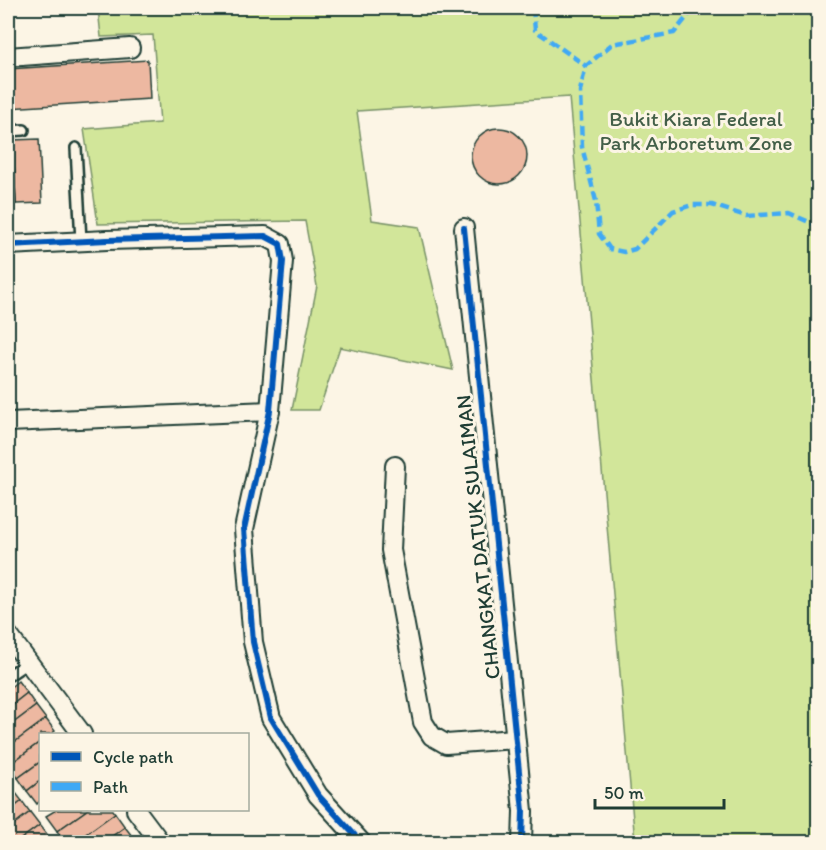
<svg xmlns="http://www.w3.org/2000/svg" width="826" height="850" font-family="Itim,sans-serif">
<style>
.green{fill:#d2e69a;stroke:#789267;stroke-width:1.5}
.building{fill:#edb8a1;stroke:#1f3d34;stroke-width:1.5}
.lines{fill:none;stroke-linecap:round;stroke-linejoin:round}
.service-casing{stroke:#1f3d34;stroke-width:14}
.minor-casing{stroke:#1f3d34;stroke-width:22}
.service{stroke:#fcf5e5;stroke-width:9}
.minor{stroke:#fcf5e5;stroke-width:18}
.quiet{stroke:#3fa9f5;stroke-width:4.5;stroke-dasharray:9 4.5;stroke-linecap:butt}
.cycleway-casing{stroke:#fcf5e5;stroke-width:10}
.cycleway{stroke:#0057b8;stroke-width:6}
.labels{text-anchor:middle;stroke-width:6;stroke-linejoin:round;paint-order:stroke}
.park-label{font-size:21px;fill:#435f48;stroke:#fcf5e5}
.street-label{font-size:21px;fill:#1f3d34;stroke:#fcf5e5}
</style>
<rect width="100%" height="100%" fill="#fcf5e5"/>
<filter id="ink" filterUnits="userSpaceOnUse"><feTurbulence type="fractalNoise" baseFrequency=".0167" numOctaves="2"/><feDisplacementMap in="SourceGraphic" scale="12" xChannelSelector="R" yChannelSelector="G"/><feConvolveMatrix kernelMatrix="1 2 1 2 8 2 1 2 1" color-interpolation-filters="sRGB"/></filter>
<g filter="url(#ink)">
<!-- green -->
<path class="green" d="M98,8H818V842H635L569,97L357,111L372,220L419,227L453,370L340,347L319,410H292L317,286L305,221L98,224L84,129L160,123L153,35L101,37Z"/>
<!-- building -->
<g class="building">
<path d="M148,60L150,99L8,108V69Z"/>
<circle cx="499" cy="156" r="28"/>
<path d="M39,139L42,203L16,204L13,140Z"/>
<path d="M13,140L16,204L8,205V141Z"/>
<path d="M18,681L27,693L8,708V689Z"/>
<path d="M27,693L36,706L8,727V708Z"/>
<path d="M36,706L46,719L8,747V727Z"/>
<path d="M46,719L55,731L51,734H40V742L9,765L8,747Z"/>
<path d="M40,742V762L18,778L9,765Z"/>
<path d="M40,762V781L27,791L18,778Z"/>
<path d="M40,781V801L37,804L27,791Z"/>
<path d="M12,788L22,801L8,812V791Z"/>
<path d="M22,801L30,812L8,829V812Z"/>
<path d="M56,810H87L57,831L46,816Z"/>
<path d="M87,810H113L115,813L75,842H65L57,831Z"/>
<path d="M30,812L40,825L17,842H8V829Z"/>
<path d="M115,813L125,827L104,842H75Z"/>
<path d="M40,825L50,838L45,842H17Z"/>
<path d="M125,827L136,841L134,842H104Z"/>
</g>
<g class="lines">
<defs>
<g id="service">
<path d="M8,131L24,130"/>
<path d="M76,148L81,241"/>
<path d="M8,676L27,663"/>
</g>
<g id="minor">
<path d="M8,57L130,48"/>
<path d="M464,228L523,811L522,842"/>
<path d="M8,245L107,240L265,236L280,244L283,261L270,411L244,529L253,642L271,718L318,795L361,842"/>
<path d="M8,422L270,411"/>
<path d="M395,466L391,550L423,722L432,736L446,744L515,739"/>
<path d="M8,635L82,734"/>
<path d="M136,810L160,842"/>
</g>
</defs>
<!-- service casing -->
<use href="#service" class="service-casing"/>
<!-- minor casing -->
<use href="#minor" class="minor-casing"/>
<!-- service -->
<use href="#service" class="service"/>
<!-- minor -->
<use href="#minor" class="minor"/>
<!-- quiet -->
<g class="quiet">
<path d="M533,8L535,30L586,66"/>
<path d="M692,8L691,12L674,33L612,44L586,66L580,91L582,147L596,201L599,234L610,249L624,252L635,249L673,211L692,205H712L746,216L789,213L818,226"/>
</g>
<defs>
<g id="cycleway">
<path d="M464,228L523,811L522,842"/>
<path d="M8,245L107,240L265,236L280,244L283,261L270,411L244,529L253,642L271,718L318,795L361,842"/>
</g>
</defs>
<!-- cycleway casing -->
<use href="#cycleway" class="cycleway-casing"/>
<!-- cycleway -->
<use href="#cycleway" class="cycleway"/>
</g>
</g>
<g class="labels">
<!-- park labels -->
<g class="park-label">
<text x="696" y="126">Bukit Kiara Federal<tspan x="696" dy="24">Park Arboretum Zone</tspan></text>
</g>
<!-- street labels -->
<g class="street-label">
<text transform="translate(478 537) rotate(-96)" y="7">CHANGKAT DATUK SULAIMAN</text>
</g>
</g>
<!-- margin -->
<rect width="826" height="850" fill="none" stroke="#fcf5e5" stroke-width="30"/>
<rect x="15" y="15" width="796" height="820" fill="none" stroke="#1f3d34" stroke-width="2" filter="url(#ink)"/>
<!-- legend -->
<rect x="39" y="733" width="210" height="78" fill="#fcf5e5" stroke="#a4ab9e" stroke-width="1.5"/>
<rect x="51" y="752" width="30" height="9" fill="#0057b8" stroke="#a4ab9e" stroke-width="1.5"/>
<text x="93" y="763" font-size="18" fill="#1f3d34">Cycle path</text>
<rect x="51" y="782" width="30" height="9" fill="#3fa9f5" stroke="#a4ab9e" stroke-width="1.5"/>
<text x="93" y="793" font-size="18" fill="#1f3d34">Path</text>
<!-- scale -->
<path d="M595 799v9h129v-9" fill="none" stroke="#1f3d34" stroke-width="3"/>
<text x="604" y="799" font-size="18" fill="#1f3d34" stroke="#fcf5e5" stroke-width="4.5" paint-order="stroke">50 m</text>
</svg>
